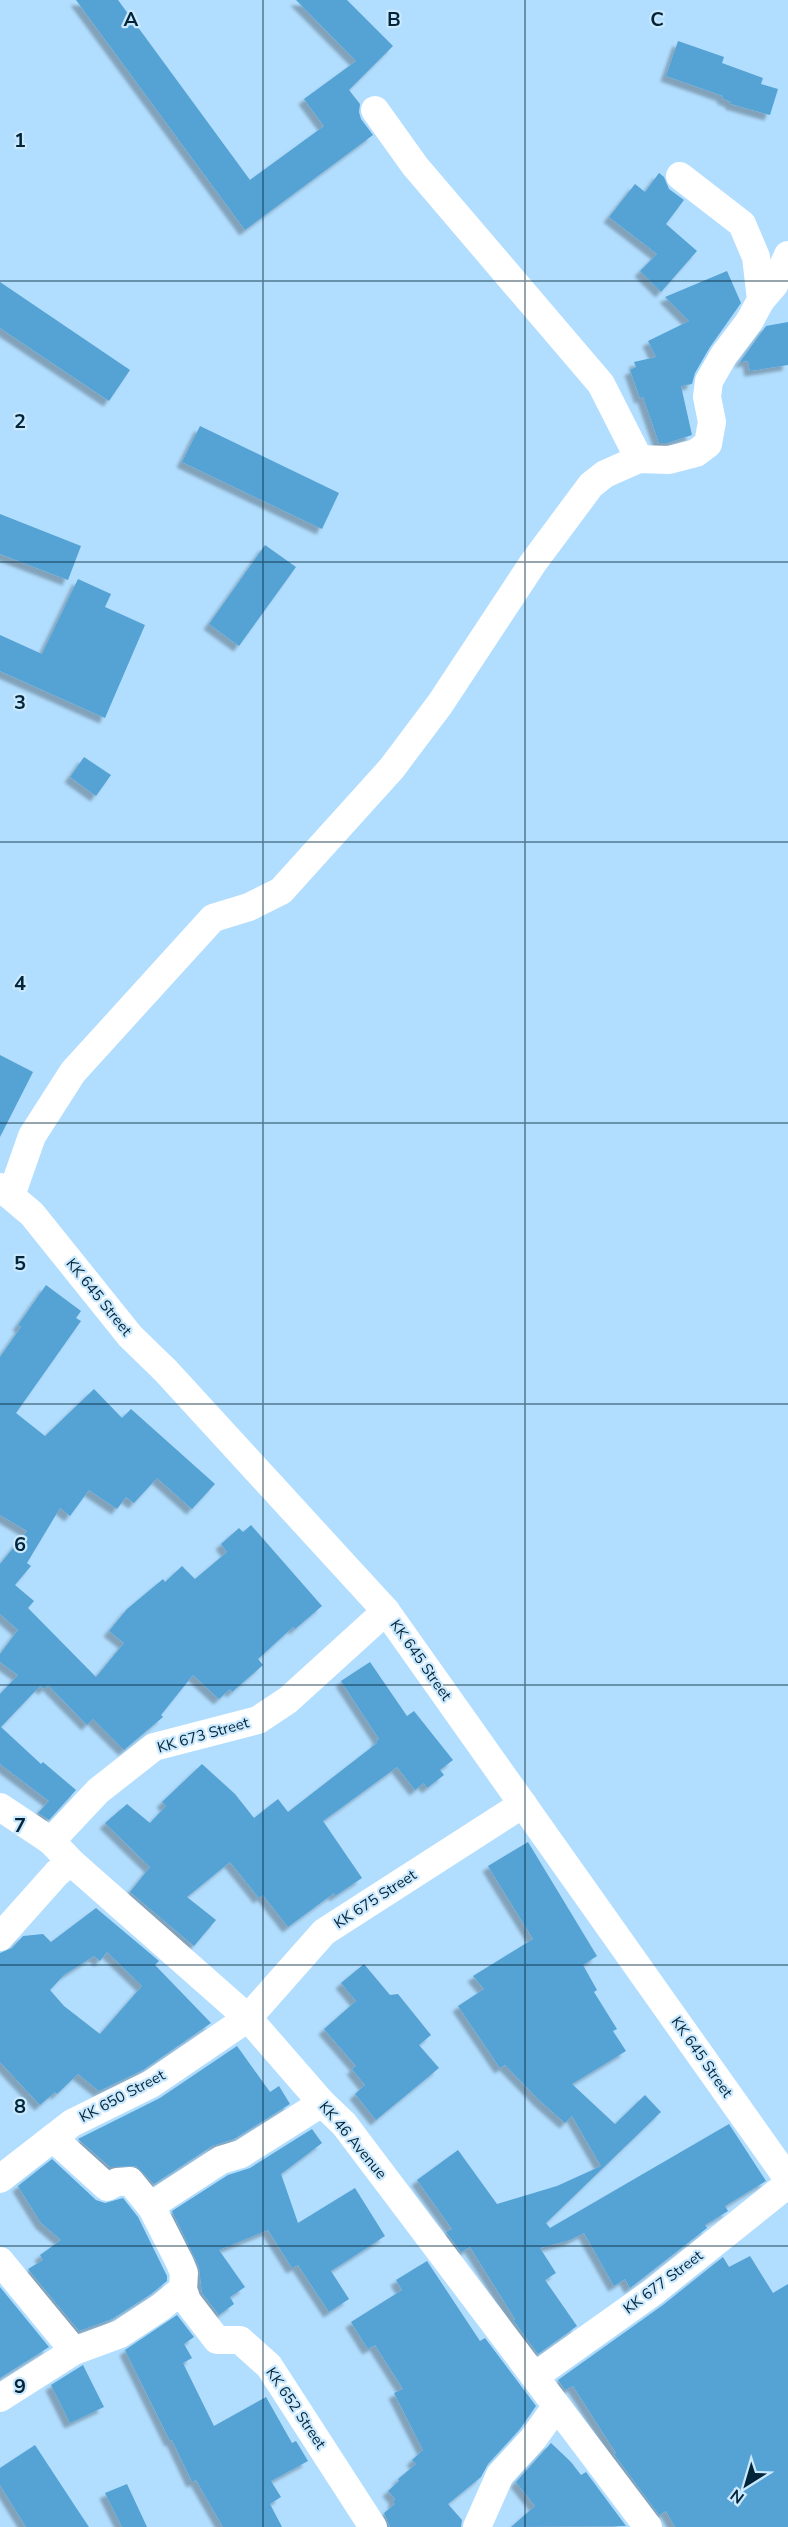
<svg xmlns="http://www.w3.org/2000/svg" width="788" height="2527" font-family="'Nunito Sans',sans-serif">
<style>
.building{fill:#54a2d5;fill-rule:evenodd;filter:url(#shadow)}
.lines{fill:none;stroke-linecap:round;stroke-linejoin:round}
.street{stroke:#fff;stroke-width:28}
.grid{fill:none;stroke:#022539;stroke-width:1.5;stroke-opacity:0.55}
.labels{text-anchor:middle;stroke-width:4.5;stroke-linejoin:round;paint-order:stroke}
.street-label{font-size:15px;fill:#022539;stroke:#cbe9fe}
.grid-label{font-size:20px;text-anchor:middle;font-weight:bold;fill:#022539;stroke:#cbe9fe;stroke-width:4.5;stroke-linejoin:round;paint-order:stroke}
</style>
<defs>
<filter id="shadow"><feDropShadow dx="-5.5" dy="5.5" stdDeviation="1.5" flood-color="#0004"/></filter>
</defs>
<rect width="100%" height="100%" fill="#b1ddfe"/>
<!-- building -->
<g class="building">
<path d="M76,0H118L250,180L324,126L304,99L356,61L296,0H347L393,46L349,90L360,104L359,112L361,119L373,135L245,230Z"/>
<path d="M678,41L724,57L722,63L763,78L761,84L778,89L770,115L731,104V102L722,98L723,96L666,76Z"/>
<path d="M659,173L664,177L669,189L684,200L666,224L697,251L661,292L640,271L657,254L609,217L635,184L645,192Z"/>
<path d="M727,271L741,303L710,347L695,373L692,384L681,386L692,435L667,443H659L643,397L640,398L630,370L636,367L634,362L656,357L648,341L689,321L665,297Z"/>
<path d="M0,282L130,370L109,401L0,328Z"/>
<path d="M788,322V365L750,371L748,361L740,362L766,326Z"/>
<path d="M200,426L339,493L322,529L182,462Z"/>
<path d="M0,514L81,546L68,580L0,554Z"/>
<path d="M265,545L296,567L239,646L209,624Z"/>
<path d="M78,579L111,594L105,607L145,625L105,718L0,671V635L42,654Z"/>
<path d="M84,757L111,775L96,796L70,777Z"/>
<path d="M0,1055L33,1072L0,1137Z"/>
<path d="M46,1285L81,1311L76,1318L81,1321L16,1413L45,1436L94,1389L122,1418L131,1409L215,1484L192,1509L157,1478L134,1503L126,1497L117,1509L89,1490L70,1516L60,1508L27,1563L31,1566L15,1585L34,1601L28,1608L96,1677L124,1643L109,1631L127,1609L163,1579L165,1582L182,1566L195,1579L227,1552L221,1544L239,1528L243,1532L251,1525L322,1606L295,1629L293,1627L258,1659L263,1665L232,1692L230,1689L219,1699L193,1675L161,1715L163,1717L124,1750L93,1719L87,1725L48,1685L44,1689L40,1686L1,1727L41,1764L43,1762L76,1790L49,1820L38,1813L49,1801L0,1764V1694L18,1675L0,1662V1654L18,1630L0,1614V1564L27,1531L0,1515V1357L21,1327L18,1325Z"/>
<path d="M370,1662L407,1716L414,1711L453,1760L440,1770L444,1775L427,1788L424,1783L415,1790L397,1767L323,1821L362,1878L335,1896L334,1893L288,1927L263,1895L259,1898L230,1862L187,1897L216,1920L194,1946L130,1892L150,1867L105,1823L127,1804L150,1823L166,1806L162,1802L202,1764L235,1794L254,1818L278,1799L288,1812L377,1743L376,1741L379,1739L341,1681Z"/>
<path d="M528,1842L597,1956L583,1965L597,1990L594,1992L617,2029L613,2031L626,2051L572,2084L615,2124L645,2095L661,2112L546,2223L550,2228L729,2124L766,2181L725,2206L728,2211L705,2225L707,2228L630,2288L625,2279L614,2286L584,2233L570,2240L540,2248L556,2273L545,2280L577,2326L538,2354L513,2320L515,2319L470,2247L461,2252L446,2232L452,2229L417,2180L458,2150L497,2204L557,2186L601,2166L572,2116L565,2123L539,2100L505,2065L500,2068L458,2006L484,1989L473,1976L533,1939L488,1866Z"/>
<path d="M96,1908L159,1961L155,1965L211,2023L143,2070L99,2091L78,2074L57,2094L55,2092L40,2105L0,2062V1953L12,1948L23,1936L43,1934L51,1942ZM107,1952L142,1986L100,2034L64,2006L50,1990L64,1975L94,1956L100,1961Z"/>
<path d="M364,1964L390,1995L398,1994L431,2035L419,2045L439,2068L376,2120L355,2094L365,2085L352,2069L356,2066L324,2029L356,2001L341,1983Z"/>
<path d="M237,2046L270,2092L279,2086L290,2104L234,2139L212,2146L154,2184L136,2166L110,2167L78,2139L160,2098Z"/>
<path d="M312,2129L322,2143L281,2174L298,2223L355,2188L385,2236L331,2271L349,2299L329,2312L298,2265L292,2268L268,2230L219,2250L245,2287L230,2297L234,2304L219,2315L202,2293L199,2267L172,2211L228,2175L250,2168Z"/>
<path d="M52,2159L96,2200L105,2203L123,2198L138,2217L167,2276V2281L151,2294L112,2319L79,2331L28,2269L43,2260L40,2255L61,2240L41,2223L18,2186Z"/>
<path d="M750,2256L773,2293L788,2284V2527H675L666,2511L659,2515L614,2454L616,2453L573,2386L565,2390L558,2380L663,2305L723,2257L729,2267Z"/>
<path d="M427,2261L480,2341L485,2338L536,2406L520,2429L488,2464L481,2477L448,2504L462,2520L461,2527H390L384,2513L395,2504L393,2502L395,2499L388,2491L399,2481L398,2479L416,2464L412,2460L423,2450L394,2393L403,2389L375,2345L368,2349L351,2322L402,2290L396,2280Z"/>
<path d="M0,2287L49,2347L0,2378Z"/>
<path d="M177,2315L194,2337L184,2344L192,2358L183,2363L214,2426L266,2397L292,2443L296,2441L308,2461L271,2481L281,2497L270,2504L282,2527H223L196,2480L192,2482L172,2440L170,2441L125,2350Z"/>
<path d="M83,2365L104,2407L70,2423L51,2385Z"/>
<path d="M551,2443L571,2462L581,2475L586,2472L626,2526L511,2527L535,2506L516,2482Z"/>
<path d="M35,2445L75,2506L89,2527H26L0,2485V2468Z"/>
<path d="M127,2484L147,2527H122L105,2493Z"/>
</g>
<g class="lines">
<!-- street -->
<g class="street">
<path d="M375,110L415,166L601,384L639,459"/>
<path d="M761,300L774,285L788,255"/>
<path d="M0,1187L32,1214L130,1336L166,1371L386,1611L788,2179"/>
<path d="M11,1196L32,1136L73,1072L213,918L249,907L281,891L392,768L440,704L533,563L591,485L605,474L639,459L669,460L696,453L708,444L712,422L707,397L709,381L724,355L749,322L761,300L756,257L742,224L680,176"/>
<path d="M0,1807L51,1841L71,1862L248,2018L322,2103L344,2124L648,2527"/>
<path d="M51,1841L98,1791L154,1747L258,1720L288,1700L386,1611"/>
<path d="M0,1937L57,1873L71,1862"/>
<path d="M53,2138L107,2187L117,2182L130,2181L152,2208L180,2263L184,2273L183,2289L187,2301L217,2340H240L269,2366L373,2527"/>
<path d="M0,2179L72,2123L151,2084L248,2018L324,1932L523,1804"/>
<path d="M152,2208L161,2199L221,2160L241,2154L322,2103"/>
<path d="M0,2261L74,2351"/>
<path d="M535,2376L653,2292L788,2184"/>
<path d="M0,2398L74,2351L120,2334L161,2307L183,2289"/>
<path d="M477,2527L500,2475L533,2439L556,2407"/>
</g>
</g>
<!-- grid -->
<path class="grid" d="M263,0V2527M525,0V2527M0,281H788M0,562H788M0,842H788M0,1123H788M0,1404H788M0,1685H788M0,1965H788M0,2246H788"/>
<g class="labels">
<!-- street labels -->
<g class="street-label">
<text transform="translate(99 1297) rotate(51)" y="5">KK 645 Street</text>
<text transform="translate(421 1660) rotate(55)" y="5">KK 645 Street</text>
<text transform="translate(203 1735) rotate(-16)" y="5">KK 673 Street</text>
<text transform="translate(375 1899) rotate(-33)" y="5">KK 675 Street</text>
<text transform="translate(702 2057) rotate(55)" y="5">KK 645 Street</text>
<text transform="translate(122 2096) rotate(-28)" y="5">KK 650 Street</text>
<text transform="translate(353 2140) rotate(50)" y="5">KK 46 Avenue</text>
<text transform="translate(663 2282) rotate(-37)" y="5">KK 677 Street</text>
<text transform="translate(296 2408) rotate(56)" y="5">KK 652 Street</text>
</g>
</g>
<g class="grid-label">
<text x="131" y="26">A</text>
<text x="394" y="26">B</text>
<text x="657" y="26">C</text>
<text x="20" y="147">1</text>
<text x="20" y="428">2</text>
<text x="20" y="709">3</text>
<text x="20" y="990">4</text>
<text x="20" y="1270">5</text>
<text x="20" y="1551">6</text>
<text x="20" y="1832">7</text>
<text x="20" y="2113">8</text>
<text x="20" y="2393">9</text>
</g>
<!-- north arrow -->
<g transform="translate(746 2485) rotate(217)" stroke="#cbe9fe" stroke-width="4.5" paint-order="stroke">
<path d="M0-4.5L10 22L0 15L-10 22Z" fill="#022539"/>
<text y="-9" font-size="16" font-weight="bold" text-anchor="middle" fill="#022539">N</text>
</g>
</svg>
